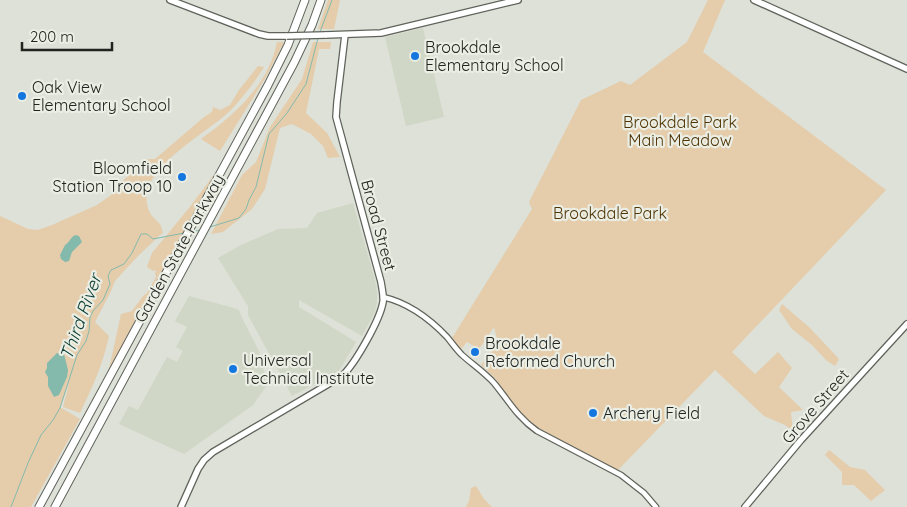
<svg xmlns="http://www.w3.org/2000/svg" width="907" height="507" font-family="Quicksand,sans-serif">
<style>
.built{fill:#d0d7c6}
.green{fill:#e5ccab}
.water{fill:#84baac}
.lines{fill:none;stroke-linecap:round;stroke-linejoin:round}
.stream{stroke:#84baac;stroke-width:1}
.minor-casing{stroke:#5f635b;stroke-width:7}
.major-casing{stroke:#5f635b;stroke-width:8}
.highway-casing{stroke:#5f635b;stroke-width:9}
.minor{stroke:#fff;stroke-width:4.5}
.major{stroke:#fff;stroke-width:5.5}
.highway{stroke:#fff;stroke-width:7}
.major-bridge-casing{stroke:#5f635b;stroke-width:8;stroke-linecap:butt}
.major-bridge{stroke:#fff;stroke-width:5.5}
.poi-dot{fill:#1477df;stroke:#eaeee4;stroke-width:2}
.labels{text-anchor:middle;stroke-width:4.5;stroke-linejoin:round;paint-order:stroke}
.poi-label{font-size:16px;fill:#21231f;stroke:#eaeee4;text-anchor:start}
.park-label{font-size:16px;fill:#513404;stroke:#eaeee4}
.street-label{font-size:16px;fill:#21231f;stroke:#eaeee4}
.water-label{font-size:18px;font-style:italic;fill:#0f4036;stroke:#eaeee4}
</style>
<rect width="100%" height="100%" fill="#dde1d7"/>
<!-- built -->
<g class="built">
<path d="M423,28L444,117L406,126L385,37Z"/>
<path d="M353,203L375,280L377,291V302L375,312L362,336L299,300V307L356,342L339,371L292,396L248,315V306L218,258L239,246L278,229L307,228L317,213Z"/>
<path d="M189,296L234,308L239,310L242,318L259,351L267,385L253,405L184,454L119,424L129,406L138,410L167,357L177,362L183,351L176,347L187,327L175,321Z"/>
</g>
<!-- green -->
<g class="green">
<path d="M328,0H340L334,29H318Z"/>
<path d="M708,0H725L703,52L886,190L732,352L755,374L778,352L792,368L779,387L803,410L791,412L793,431L785,425L764,416L715,370L618,470L532,425L526,420L513,405L495,378L481,365L498,343L494,327L479,349L467,342L461,349L452,338L532,209L529,202L581,100L621,81L630,85L687,42Z"/>
<path d="M277,42H284L266,77L220,151L201,139C234,115 269,85 277,42Z"/>
<path d="M313,42H331L330,49H319L306,113L327,133L340,157L328,158L323,146L311,134L292,124L280,128L265,189L252,209L223,232L211,234L242,175L256,162L270,127L302,79Z"/>
<path d="M258,66L264,67C255,82 243,97 231,110C209,132 140,167 147,204C148,210 151,216 156,220C157,222 160,223 161,226C162,228 162,231 163,233L159,236L137,257L115,281L111,291L95,322L109,336C103,364 93,386 80,413L63,407L70,380L60,407L80,419L31,507H0V216L28,229L38,230L52,225L97,205L121,188L120,183L148,159H155L204,117L212,112L213,107L220,110L230,105L239,90Z"/>
<path d="M216,172L109,369L121,314L132,311L143,296L147,293L156,277L155,273L156,272L155,270L153,271L147,267L152,253L189,208Z"/>
<path d="M782,304L810,328L839,359L835,366L826,360L812,345L792,329L779,310Z"/>
<path d="M829,450L850,467L865,470L885,490L871,501L854,485H842V472L825,455Z"/>
<path d="M476,486L484,499L492,507H466L469,501L471,488Z"/>
</g>
<!-- water -->
<g class="water">
<path d="M75,235L79,236L82,242L72,252L69,261L65,262L61,259L60,255L65,245C69,243 70,238 75,235Z"/>
<path d="M57,353L64,354L68,370L67,377L59,395L54,397L48,386V377L45,372L47,368V363Z"/>
</g>
<g class="lines">
<!-- stream -->
<g class="stream">
<path d="M320,32L332,0"/>
<path d="M210,227L239,218L246,209L249,200L256,187L269,134L287,113L306,84L318,38"/>
<path d="M191,232L201,230"/>
<path d="M11,507L28,463L41,435L53,420L60,408L77,355L86,341L89,331L90,317L93,311L103,300L110,284L108,276L111,270L124,264L132,253L141,234H147L153,239L184,233"/>
</g>
<defs>
<path id="minor" d="M383,297C409,303 429,318 447,337C452,343 456,349 462,355C472,364 484,372 494,383C508,400 518,418 537,431L621,475L644,493L656,507"/>
<g id="major">
<path d="M170,0L259,34L268,36H287"/>
<path d="M754,0L907,69"/>
<path d="M325,35L381,33L518,0"/>
<path d="M181,507L198,469L204,460L213,452L342,376C355,364 380,320 383,302C384,296 382,289 381,282L336,117L337,102L345,35"/>
<path d="M745,507L801,440L907,324"/>
</g>
<g id="highway">
<path d="M39,507L268,85L288,45L305,0"/>
<path d="M55,507L294,63L312,25L321,0"/>
</g>
</defs>
<!-- minor casing -->
<use href="#minor" class="minor-casing"/>
<!-- major casing -->
<use href="#major" class="major-casing"/>
<!-- highway casing -->
<use href="#highway" class="highway-casing"/>
<!-- minor -->
<use href="#minor" class="minor"/>
<!-- major -->
<use href="#major" class="major"/>
<!-- highway -->
<use href="#highway" class="highway"/>
<defs>
<path id="major-bridge" d="M287,36L325,35"/>
</defs>
<!-- major-bridge casing -->
<use href="#major-bridge" class="major-bridge-casing"/>
<!-- major-bridge -->
<use href="#major-bridge" class="major-bridge"/>
</g>
<!-- markers -->
<g class="poi-dot">
<circle cx="415" cy="56" r="5"/>
<circle cx="22" cy="96" r="5"/>
<circle cx="182" cy="177" r="5"/>
<circle cx="475" cy="352" r="5"/>
<circle cx="233" cy="369" r="5"/>
<circle cx="593" cy="413" r="5"/>
</g>
<g class="labels">
<!-- poi labels -->
<g class="poi-label">
<text x="425" y="53">Brookdale<tspan x="425" dy="18">Elementary School</tspan></text>
<text x="32" y="93">Oak View<tspan x="32" dy="18">Elementary School</tspan></text>
<text x="172" y="174" text-anchor="end">Bloomfield<tspan x="172" dy="18">Station Troop 10</tspan></text>
<text x="485" y="349">Brookdale<tspan x="485" dy="18">Reformed Church</tspan></text>
<text x="243" y="366">Universal<tspan x="243" dy="18">Technical Institute</tspan></text>
<text x="603" y="419">Archery Field</text>
</g>
<!-- park labels -->
<g class="park-label">
<text x="680" y="128">Brookdale Park<tspan x="680" dy="18">Main Meadow</tspan></text>
<text x="610" y="219">Brookdale Park</text>
</g>
<!-- street labels -->
<g class="street-label">
<text transform="translate(379 225) rotate(75)" y="6">Broad Street</text>
<text transform="translate(179 248) rotate(-61)" y="6">Garden State Parkway</text>
<text transform="translate(815 406) rotate(-49)" y="6">Grove Street</text>
</g>
<!-- water labels -->
<g class="water-label">
<text transform="translate(81 317) rotate(-70)" y="6">Third River</text>
</g>
</g>
<!-- scale -->
<path d="M22 42v8h90v-8" fill="none" stroke="#21231f" stroke-width="2.5"/>
<text x="30" y="42" font-size="15" fill="#21231f" stroke="#eaeee4" stroke-width="4" paint-order="stroke">200 m</text>
</svg>
